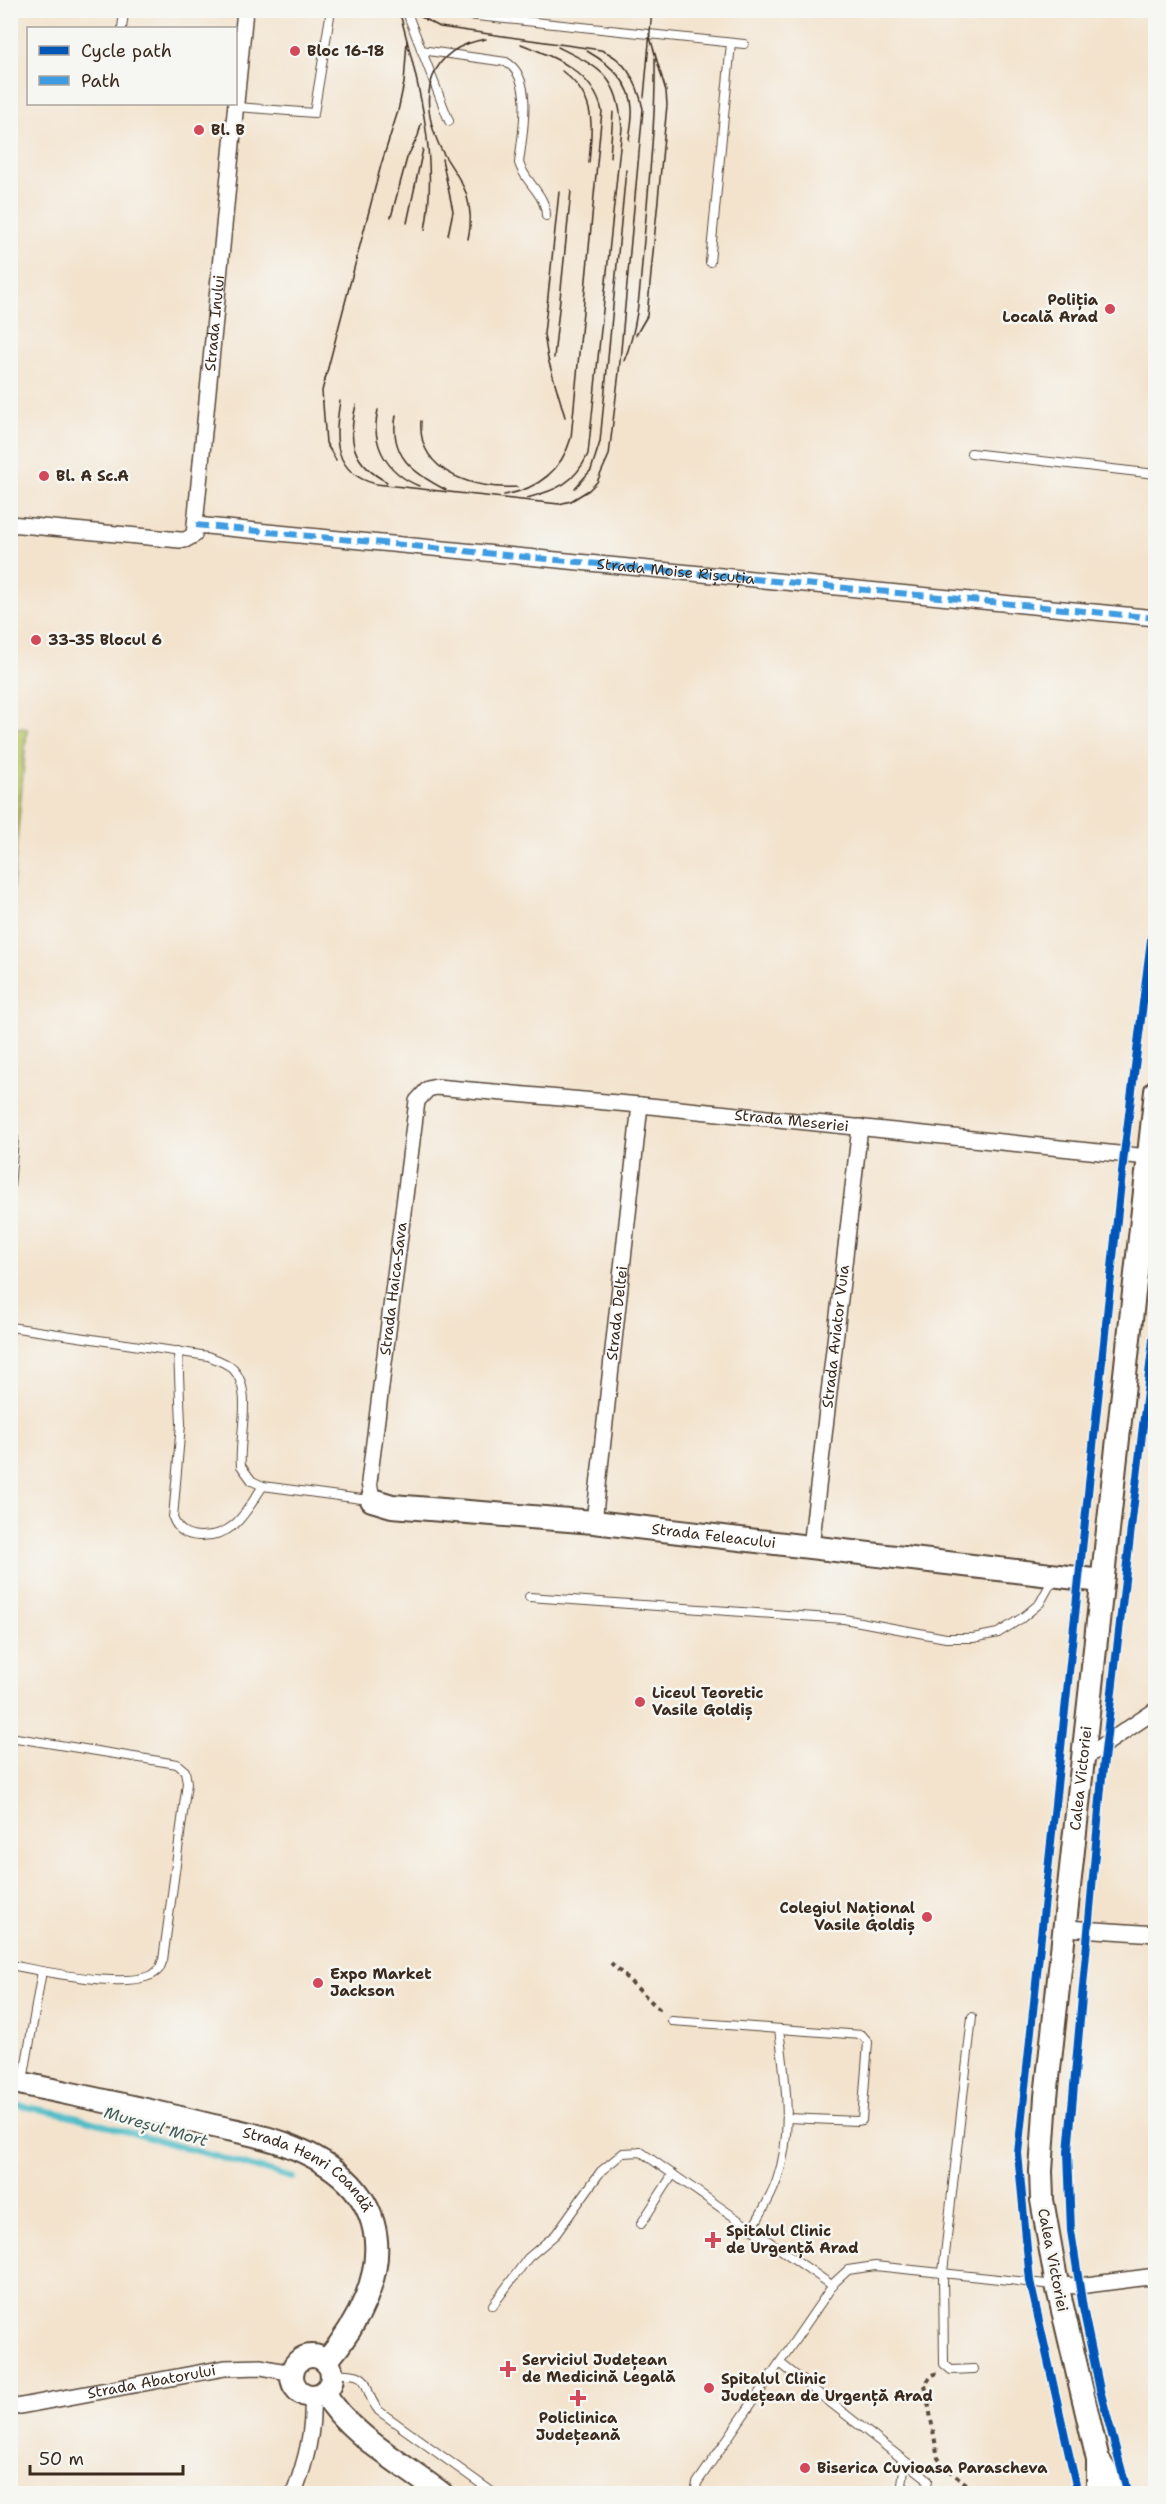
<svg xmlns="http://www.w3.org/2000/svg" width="1166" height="2504" font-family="'Shantell Sans',sans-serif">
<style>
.green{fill:#b4c366;stroke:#787642;stroke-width:1.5}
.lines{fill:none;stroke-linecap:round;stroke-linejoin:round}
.stream{stroke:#4dbbc6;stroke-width:6}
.lane-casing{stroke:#574638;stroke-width:10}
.street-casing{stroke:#574638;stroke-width:18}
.secondary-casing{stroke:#574638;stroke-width:26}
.path{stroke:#574638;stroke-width:4;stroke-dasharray:4.5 4.5;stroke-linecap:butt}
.lane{stroke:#fff;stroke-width:8}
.street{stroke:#fff;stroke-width:15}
.secondary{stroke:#fff;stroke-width:22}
.tram{stroke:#3b2a1e;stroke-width:1.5}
.quiet{stroke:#3f9ce0;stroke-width:6;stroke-dasharray:12 6;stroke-linecap:butt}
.cycleway-casing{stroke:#f6f6f2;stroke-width:11}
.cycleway{stroke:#0057b8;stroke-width:8}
.poi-dot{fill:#d1495b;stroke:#f6f6f2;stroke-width:2}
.labels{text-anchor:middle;stroke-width:5;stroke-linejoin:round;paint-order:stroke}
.poi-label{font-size:15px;font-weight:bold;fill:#3b2a1e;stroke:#f6f6f2;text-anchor:start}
.street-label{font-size:15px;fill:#3b2a1e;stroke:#f6f6f2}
.water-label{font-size:16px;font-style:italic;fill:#415d59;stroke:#f6f6f2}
</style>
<rect width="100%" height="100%" fill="#f6f6f2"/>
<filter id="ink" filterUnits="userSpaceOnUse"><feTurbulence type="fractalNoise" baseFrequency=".0167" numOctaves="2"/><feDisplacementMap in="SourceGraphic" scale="12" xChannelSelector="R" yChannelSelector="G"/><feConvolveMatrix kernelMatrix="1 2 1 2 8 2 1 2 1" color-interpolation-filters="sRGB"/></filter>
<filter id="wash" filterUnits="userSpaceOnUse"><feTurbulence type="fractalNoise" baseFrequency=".008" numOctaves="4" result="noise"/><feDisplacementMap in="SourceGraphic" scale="24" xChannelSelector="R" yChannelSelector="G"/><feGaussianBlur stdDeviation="1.35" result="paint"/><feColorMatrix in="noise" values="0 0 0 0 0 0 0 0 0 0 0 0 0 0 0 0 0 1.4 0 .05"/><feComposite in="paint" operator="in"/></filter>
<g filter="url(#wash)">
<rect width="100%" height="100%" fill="#f3e3cd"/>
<!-- green -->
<path class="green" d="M11,727L27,729L11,906L10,727Z"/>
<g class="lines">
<!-- stream -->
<path class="stream" d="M10,2104L64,2114L293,2178"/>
</g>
</g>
<g filter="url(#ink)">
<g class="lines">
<defs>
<g id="lane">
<path d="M406,10L449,121"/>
<path d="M419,10L744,44"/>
<path d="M122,28L124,13"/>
<path d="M421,50L506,62C535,78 522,135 519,163C525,183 546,194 546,216"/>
<path d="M237,107L314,113L331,10"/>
<path d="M710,262L731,43"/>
<path d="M10,366L11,365"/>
<path d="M971,453L1156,474"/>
<path d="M10,1188L14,1138"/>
<path d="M10,1327L208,1356C216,1359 227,1363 233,1369C254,1390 238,1439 241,1466L252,1481L263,1486L369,1500"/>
<path d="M178,1351L181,1424L173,1518C178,1530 185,1535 199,1536C235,1537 244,1514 263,1486"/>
<path d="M529,1597L844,1619L946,1638H973L998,1633L1022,1618L1040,1603L1053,1579"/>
<path d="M10,1737L177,1764L185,1771L187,1783L163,1960C161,1963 161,1967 159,1969C140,1994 39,1970 10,1965"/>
<path d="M972,2017L943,2272L944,2364L951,2370L974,2369"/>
<path d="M672,2021L862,2035L868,2042L862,2120L857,2121L787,2118"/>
<path d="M23,2081L42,1971"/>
<path d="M641,2224L673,2174"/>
<path d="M752,2229C761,2213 771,2198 777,2180C794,2131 785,2079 779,2029"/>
<path d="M493,2305L528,2258L556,2234L601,2171L623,2153L641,2152L833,2286"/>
<path d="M780,2363L924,2476L928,2480L927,2485"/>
<path d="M331,2374C379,2372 357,2384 379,2411L495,2494"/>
<path d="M902,2460L904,2469L902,2485L906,2489"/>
<path d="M695,2494L697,2483L835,2282L848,2270L875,2266L1055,2285"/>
</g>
<g id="street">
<path id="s1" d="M10,524L180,540H185L194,535L245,10"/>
<path id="s2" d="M196,525L1156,618"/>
<path id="s3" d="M372,1500L369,1482L417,1101L428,1089L436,1087L640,1105L1148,1157"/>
<path id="s4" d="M594,1522L640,1105"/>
<path id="s5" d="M811,1547L860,1127"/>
<path d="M1083,1759L1156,1710"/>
<path d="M1066,1928L1156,1934"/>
<path d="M1057,2285L1079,2286L1156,2276"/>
<path id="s6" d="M10,2408L225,2368L261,2367L292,2373"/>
<path d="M294,2494C306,2460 314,2432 312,2396"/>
</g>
<g id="secondary">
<path id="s7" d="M372,1500L392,1506L594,1522L1102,1581"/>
<path id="s8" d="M10,2081C74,2095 138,2107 201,2123C229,2130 258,2134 285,2144C401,2187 397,2277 326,2362"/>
<circle cx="312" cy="2376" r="20"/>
<path d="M324,2392C349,2435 403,2464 442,2494"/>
<path d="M1099,2461L1119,2494"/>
<path id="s9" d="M1098,2494V2460L1057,2285L1042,2200L1041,2171L1046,2097L1156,1091"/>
</g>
</defs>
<!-- lane casing -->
<use href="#lane" class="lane-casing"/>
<!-- street casing -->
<use href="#street" class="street-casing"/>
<!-- secondary casing -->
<use href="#secondary" class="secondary-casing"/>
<!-- path -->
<g class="path">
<path d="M611,1963L662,2012"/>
<path d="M937,2373L931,2376L925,2385L938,2458L945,2467L979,2494"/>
</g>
<!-- lane -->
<use href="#lane" class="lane"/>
<!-- street -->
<use href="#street" class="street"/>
<!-- secondary -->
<use href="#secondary" class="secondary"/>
<!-- tram -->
<g class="tram">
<path d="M399,10C418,81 439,156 425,230"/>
<path d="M587,51C608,63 631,82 632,108C633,118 630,130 629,140"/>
<path d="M562,71C597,98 592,124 589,163"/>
<path d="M644,97L652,10"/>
<path d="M610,157L613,112"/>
<path d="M442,159L453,211L448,235"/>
<path d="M559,192L544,334L548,359L565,417"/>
<path d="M391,217L407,158L418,136L421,124"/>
<path d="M407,223L423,149"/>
<path d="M468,239C472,223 471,209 466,193C460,176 446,161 439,145C417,95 429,48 486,39"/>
<path d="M636,335L647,316L667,105L666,91L649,34"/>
<path d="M554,358L571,191"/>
<path d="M624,361C640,323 640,280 644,240C649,179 656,119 655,58"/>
<path d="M340,401C334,437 332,473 376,484L559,504L571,501L589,490L597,482L609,455L619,372L643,109C638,84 626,59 601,50L440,27L421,17L414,10"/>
<path d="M356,405C347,442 353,464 387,482"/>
<path d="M378,410C370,445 387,473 419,486"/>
<path d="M396,415C389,456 413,473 446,490"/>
<path d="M421,421C417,473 476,490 517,487"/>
<path d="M336,460L326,443L322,391L381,165L398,111L404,83L407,41"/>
<path d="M575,488L591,470L600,442L626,170"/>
<path d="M504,495C538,489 561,472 571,438L602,111C593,72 555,57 521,44"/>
<path d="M527,498C557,490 575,483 588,454L622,128C617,75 602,69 558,47"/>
</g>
<!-- quiet -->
<path class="quiet" d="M196,525L1156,618"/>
<defs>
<g id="cycleway">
<path d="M1078,2494L1030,2281L1018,2153L1124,1154L1156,900"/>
<path d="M1128,2494L1100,2390L1083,2308L1071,2231L1068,2152L1102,1777L1156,1314"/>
</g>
</defs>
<!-- cycleway casing -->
<use href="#cycleway" class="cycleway-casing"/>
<!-- cycleway -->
<use href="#cycleway" class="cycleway"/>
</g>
</g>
<!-- markers -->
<g class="poi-dot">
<circle cx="295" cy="51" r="6"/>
<circle cx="199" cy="130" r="6"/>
<circle cx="1110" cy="309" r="6"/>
<circle cx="44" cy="476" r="6"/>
<circle cx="36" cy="640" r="6"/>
<circle cx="640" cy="1702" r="6"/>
<circle cx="927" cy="1917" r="6"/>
<circle cx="318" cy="1983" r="6"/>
<path d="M710 2231h6v6h6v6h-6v6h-6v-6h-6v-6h6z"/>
<path d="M505 2360h6v6h6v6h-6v6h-6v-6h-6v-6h6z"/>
<circle cx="709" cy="2388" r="6"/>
<path d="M575 2389h6v6h6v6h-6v6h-6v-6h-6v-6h6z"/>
<circle cx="805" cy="2468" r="6"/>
</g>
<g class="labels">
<!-- poi labels -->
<g class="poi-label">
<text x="307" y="56">Bloc 16-18</text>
<text x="211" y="135">Bl. B</text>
<text x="1098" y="305" text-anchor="end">Poliția<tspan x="1098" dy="17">Locală Arad</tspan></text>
<text x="56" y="481">Bl. A Sc.A</text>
<text x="48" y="645">33-35 Blocul 6</text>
<text x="652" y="1698">Liceul Teoretic<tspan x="652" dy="17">Vasile Goldiș</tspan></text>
<text x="915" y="1913" text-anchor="end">Colegiul Național<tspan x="915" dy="17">Vasile Goldiș</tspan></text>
<text x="330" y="1979">Expo Market<tspan x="330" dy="17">Jackson</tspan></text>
<text x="726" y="2236">Spitalul Clinic<tspan x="726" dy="17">de Urgență Arad</tspan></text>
<text x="522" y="2365">Serviciul Județean<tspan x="522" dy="17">de Medicină Legală</tspan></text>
<text x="721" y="2384">Spitalul Clinic<tspan x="721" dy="17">Județean de Urgență Arad</tspan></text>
<text x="578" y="2423" text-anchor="middle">Policlinica<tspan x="578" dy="17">Județeană</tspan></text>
<text x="817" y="2473">Biserica Cuvioasa Parascheva</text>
</g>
<!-- street labels -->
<g class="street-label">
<text dy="5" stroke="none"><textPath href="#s1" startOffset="399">Strada Inului</textPath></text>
<text dy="5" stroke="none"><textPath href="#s2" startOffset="482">Strada Moise Rișcuția</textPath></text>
<text dy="5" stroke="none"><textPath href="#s3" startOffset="784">Strada Meseriei</textPath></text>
<text dy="5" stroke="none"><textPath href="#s3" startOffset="213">Strada Haica-Sava</textPath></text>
<text dy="5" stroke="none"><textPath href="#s4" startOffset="210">Strada Deltei</textPath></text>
<text dy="5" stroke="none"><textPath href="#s5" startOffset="212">Strada Aviator Vuia</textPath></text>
<text dy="5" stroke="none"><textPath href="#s7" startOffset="344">Strada Feleacului</textPath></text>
<text dy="5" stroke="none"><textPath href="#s9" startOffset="724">Calea Victoriei</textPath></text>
<text dy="5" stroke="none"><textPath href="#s8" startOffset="315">Strada Henri Coandă</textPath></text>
<text transform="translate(1053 2260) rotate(79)" y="5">Calea Victoriei</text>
<text dy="5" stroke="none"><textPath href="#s6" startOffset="144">Strada Abatorului</textPath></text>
</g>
<!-- water labels -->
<g class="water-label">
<text transform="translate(156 2126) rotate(16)" y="6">Mureșul Mort</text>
</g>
</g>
<!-- margin -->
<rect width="1166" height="2504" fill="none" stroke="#f6f6f2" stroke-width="36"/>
<!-- legend -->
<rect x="27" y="27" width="210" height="78" fill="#f6f6f2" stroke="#aba49d" stroke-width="1.5"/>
<rect x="39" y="46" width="30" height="9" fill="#0057b8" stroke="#aba49d" stroke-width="1.5"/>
<text x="81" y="57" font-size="18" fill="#3b2a1e">Cycle path</text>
<rect x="39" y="76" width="30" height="9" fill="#3f9ce0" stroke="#aba49d" stroke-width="1.5"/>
<text x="81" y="87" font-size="18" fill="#3b2a1e">Path</text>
<!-- scale -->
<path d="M30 2465v9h153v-9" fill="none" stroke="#3b2a1e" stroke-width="3"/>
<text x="39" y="2465" font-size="18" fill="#3b2a1e" stroke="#f6f6f2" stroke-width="4.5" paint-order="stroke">50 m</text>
</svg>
